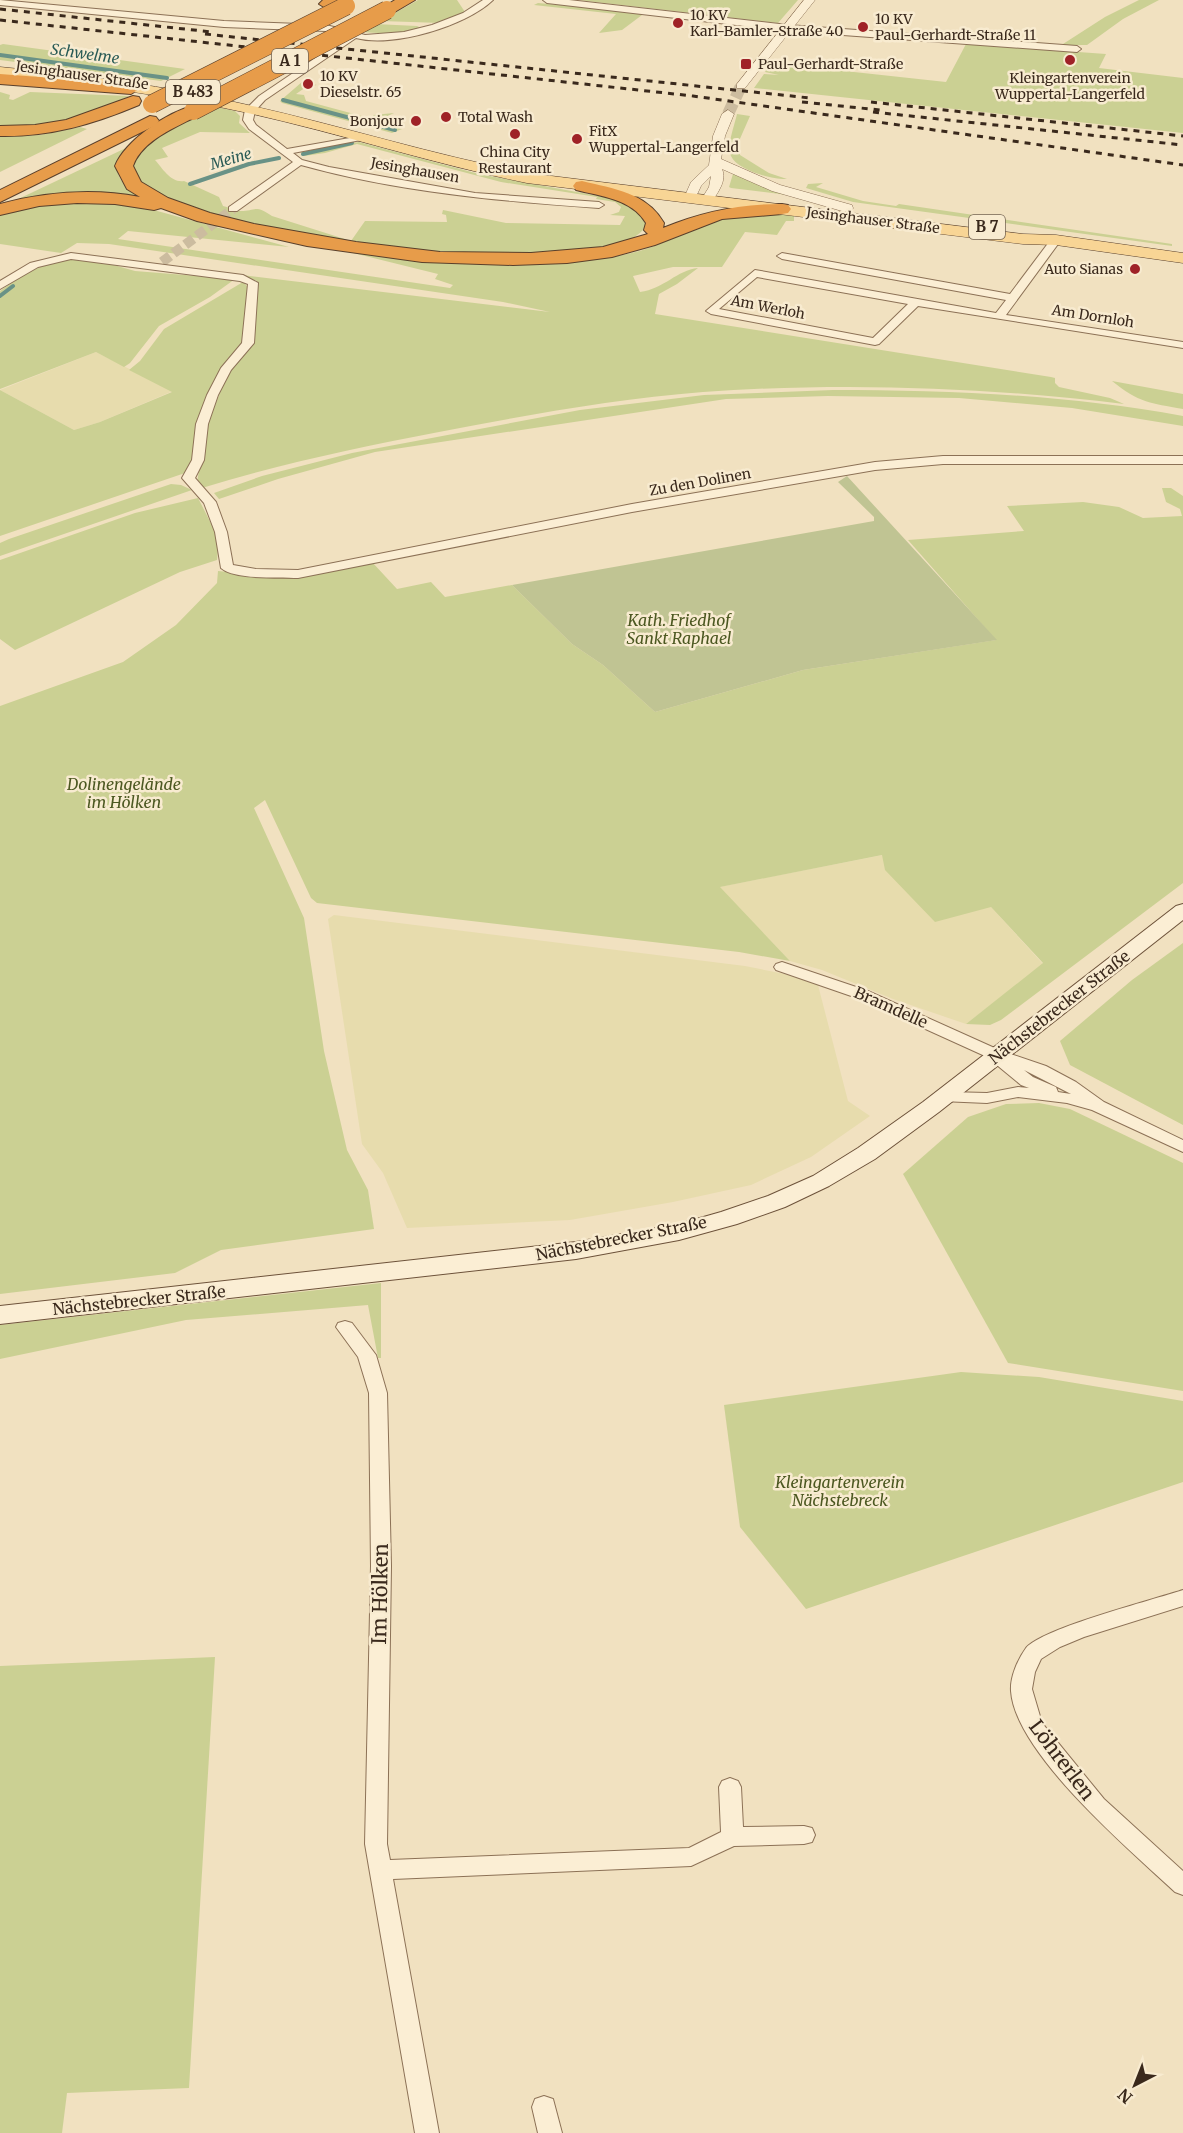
<svg xmlns="http://www.w3.org/2000/svg" width="1183" height="2133" font-family="Merriweather,serif">
<style>
.farmland{fill:#e7dcad}
.green{fill:#cbd093}
.cemetery{fill:#c0c493}
.lines{fill:none;stroke-linecap:round;stroke-linejoin:round}
.stream{stroke:#699286;stroke-width:4}
.minor-tunnel{stroke:#ccbc9f;stroke-width:10;stroke-dasharray:10 4.5;stroke-linecap:butt}
.tertiary-tunnel{stroke:#ccbc9f;stroke-width:12;stroke-dasharray:12 6;stroke-linecap:butt}
.minor-casing{stroke:#8c7156;stroke-width:2}
.tertiary-casing{stroke:#8c7156;stroke-width:1}
.secondary-casing{stroke:#6d523a;stroke-width:2}
.primary-casing{stroke:#593f2b;stroke-width:1}
.motorway-casing{stroke:#593f2b;stroke-width:2}
.minor{fill:#fbeed4;fill-rule:evenodd}
.tertiary{fill:#fbeed4;fill-rule:evenodd}
.secondary{fill:#fbeed4;fill-rule:evenodd}
.primary{fill:#f8d595;fill-rule:evenodd}
.motorway{fill:#e79c4a;fill-rule:evenodd}
.rail{stroke:#3a291c;stroke-width:3;stroke-dasharray:6 6;stroke-linecap:butt}
.motorway-bridge-casing{stroke:#593f2b;stroke-width:19;stroke-linecap:butt}
.motorway-bridge{stroke:#e79c4a;stroke-width:18}
.poi-dot{fill:#9f2227;stroke:#f8ebd0;stroke-width:2}
.labels{text-anchor:middle;stroke-width:5;stroke-linejoin:round;paint-order:stroke}
.far-poi-label{font-size:14px;fill:#3a291c;stroke:#f8ebd0;text-anchor:start}
.far-street-label{font-size:14px;fill:#3a291c;stroke:#f8ebd0}
.far-water-label{font-size:15px;font-style:italic;fill:#2a5b56;stroke:#f8ebd0}
.shield{fill:#f8ebd0;stroke:#736352;stroke-width:1.5}
.shield-label{font-size:15px;font-weight:bold;fill:#3a291c}
.park-label{font-size:16px;font-style:italic;fill:#4c5821;stroke:#f8ebd0}
.street-label{font-size:16px;fill:#3a291c;stroke:#f8ebd0}
.near-street-label{font-size:20px;fill:#3a291c;stroke:#f8ebd0}
</style>
<rect width="100%" height="100%" fill="#f1e1c0"/>
<!-- farmland -->
<g class="farmland">
<path d="M96,352L173,391L100,422L74,430L0,390Z"/>
<path d="M883,855L991,907L1043,964L966,1024L893,999L822,970L790,961L719,887Z"/>
<path d="M334,915L745,966L785,974L818,985L848,1101L870,1116L811,1157L751,1185L673,1202L570,1220L407,1228L383,1173L362,1144L328,919Z"/>
</g>
<!-- green -->
<g class="green">
<path d="M418,0H457L465,12L441,23L381,21Z"/>
<path d="M578,0H798L778,23Z"/>
<path d="M1139,0H1159L1123,19L1087,45H1057L1063,44L1105,17Z"/>
<path d="M538,3L640,12L642,15L622,30L599,33L616,14L534,5Z"/>
<path d="M375,24L417,26L421,28L397,34L360,32Z"/>
<path d="M3,44L185,69L161,81L0,60V45Z"/>
<path d="M966,44L1106,54L1099,68L1183,78V133L754,88L764,74L779,75L765,72L771,63L946,82Z"/>
<path d="M302,82L317,85L306,87L296,94L304,95L306,101L369,118H373V115L394,113L377,121L402,129L392,133L282,103L280,101Z"/>
<path d="M0,92L10,95L9,99L13,100L30,92L129,96L102,110L55,124L0,129Z"/>
<path d="M217,107L235,111L240,116L239,123L250,133L200,132L162,148L168,157L155,160C163,169 171,183 184,181L219,197L223,206C228,207 233,210 238,211C255,212 254,203 272,216L351,241L365,221L447,222L446,215L442,214L443,210L506,223L620,225L625,216L610,215L619,212L621,207L615,202L596,199L597,197L501,182L357,144L325,153L304,156L301,152L359,142L479,174L620,200L645,215L647,225C630,250 589,249 562,251C453,259 342,246 236,220C211,214 184,210 161,199C152,195 143,186 135,180C134,174 129,163 133,158C143,140 198,116 217,107Z"/>
<path d="M737,114L750,116L739,141L740,155L769,173L787,179C773,180 737,170 731,156C726,146 735,124 737,114Z"/>
<path d="M80,127L87,129L0,172V136L40,135Z"/>
<path d="M128,147C106,174 122,185 147,200L12,202Z"/>
<path d="M733,174L788,195L731,188L729,187Z"/>
<path d="M823,183L816,187L863,201L896,206L899,204L1172,244V246L853,202L806,188L808,184Z"/>
<path d="M72,199L139,206L289,247L128,231L118,239L450,288L453,285L435,279L438,274L341,250L560,262C595,260 631,257 664,242C680,236 694,224 710,220C729,214 774,214 794,215V221H786L777,235L745,232L722,267H673L633,276L640,292C664,289 677,270 698,268L677,284L659,294L655,314L1051,377L1055,378V383L1059,387L1110,398L1124,404C984,387 844,382 703,392C614,399 527,415 439,432C360,447 280,464 202,488L197,483L206,426L230,369L254,333L257,281L234,274L550,312L503,302L109,244L77,243L61,253L0,244V214Z"/>
<path d="M76,259L103,262L135,271L235,279L210,297L159,326L130,363L124,367L96,352L0,389V291C27,272 43,262 76,259Z"/>
<path d="M243,282L249,288L243,342L224,366L193,462L185,473L0,536V390L74,430L100,422L172,392L129,370L140,361L164,329Z"/>
<path d="M1112,381L1183,394V409C1150,403 1139,403 1112,381Z"/>
<path d="M833,390C950,390 1068,395 1183,416V426L1072,408L959,398L828,396L726,399L375,452L278,479L219,499L214,493L262,476L352,453L580,410L704,395Z"/>
<path d="M171,484L181,485L192,490L0,556V543L9,539Z"/>
<path d="M1162,488H1171L1183,496V883L1001,1020L990,1025L966,1024L1043,963L991,907L935,922L885,870L882,855L720,887L790,961L739,952L317,903L311,898L265,800L254,808L304,918L324,1051L347,1150L368,1190L374,1229L221,1250L175,1273L0,1294V706L123,662L176,625L217,583L218,571L258,575L372,562L397,589L431,582L445,597L512,585L572,644L603,665L655,712L803,670L996,640L908,540L1024,531L1007,506L1083,502L1119,507L1143,518L1182,516L1180,509L1166,502Z"/>
<path d="M198,498L219,539L217,560L180,572L15,650L0,639V560L135,513Z"/>
<path d="M1183,943V1125L1070,1065L1060,1041L1132,980Z"/>
<path d="M1039,1103L1070,1109L1183,1163V1391L1008,1363L903,1174L968,1117L1006,1104Z"/>
<path d="M381,1283V1358H378L368,1305L186,1320L0,1359V1325Z"/>
<path d="M961,1372L1039,1377L1183,1401V1482L806,1609L740,1527L724,1405Z"/>
<path d="M215,1657L189,2088L67,2093L62,2133H0V1666Z"/>
</g>
<!-- cemetery -->
<path class="cemetery" d="M847,476L997,640L803,670L655,712L603,665L572,644L512,585L874,521V517L838,482Z"/>
<g class="lines">
<!-- stream -->
<g class="stream">
<path d="M0,55L167,78"/>
<path d="M283,100L395,130"/>
<path d="M303,154L352,143"/>
<path d="M190,184L249,164L279,158"/>
<path d="M0,296L13,286"/>
</g>
<!-- minor-tunnel -->
<path class="minor-tunnel" d="M162,262L233,209"/>
<!-- tertiary-tunnel -->
<path class="tertiary-tunnel" d="M728,114L741,86"/>
<defs>
<g id="minor">
<path d="M0,0L224,21L326,25L365,35L404,32L432,25L463,13L483,0H493C466,26 393,48 356,38L265,100L255,111L253,120L256,125L287,149L361,136V140L293,153L302,160L329,167L475,193L599,202L604,205L599,208C499,201 398,192 301,165L237,211H229V207L293,162L249,129L243,120L245,110L259,96L348,36L326,31L224,27L0,5Z"/>
<path d="M543,0H569L788,25L1077,46L1081,49L1077,52L788,31L547,3Z"/>
<path d="M1056,237L1061,240L1006,315L1183,342V348L918,306L879,344L875,345L711,314L706,311L755,270L996,313L1006,300L782,259L777,256L782,253L1010,294L1052,238ZM757,277L908,304L873,338L719,309Z"/>
<path d="M71,253L243,275L258,283L254,343L231,370L218,395L208,424L204,460L195,478L216,502L227,532L233,565L256,569L298,570L632,504L875,462L943,456H1183V464H943L875,470L632,512L298,578C279,577 234,580 221,568L215,532L204,503L182,478L192,460L196,424L207,395L221,368L242,343L248,284L240,281L71,259L38,267L0,289V281L30,263Z"/>
<path d="M782,962L868,991L999,1050L1046,1066L1076,1082L1104,1102L1183,1140V1152L1092,1110L1067,1103L1018,1097L987,1103L941,1101L939,1097L941,1093L947,1092L987,1093L1018,1087L1029,1088L1021,1085L998,1066L996,1061L857,998L776,970L774,967L776,964ZM1024,1070L1071,1094L1058,1092L1056,1087L1033,1077Z"/>
<path d="M345,1321L352,1323L376,1355L387,1393L391,1566L387,1844L390,1860L689,1848L721,1832L719,1787L722,1781L730,1778L738,1781L741,1787L743,1827L804,1826L812,1828L815,1835L812,1842L804,1844L734,1846L691,1866L393,1879L439,2133H415L365,1844L371,1566L369,1393L358,1357L336,1327L338,1323Z"/>
<path d="M1183,1590V1606L1084,1637L1060,1647L1041,1659L1035,1672L1032,1689L1042,1723L1104,1799L1183,1871V1895L1175,1892C1130,1850 1015,1753 1011,1691C1010,1677 1018,1659 1026,1648C1043,1628 1153,1600 1183,1590Z"/>
<path d="M544,2096L553,2099L562,2133H538L532,2107L535,2099Z"/>
</g>
<g id="tertiary">
<path d="M804,0H815L745,88H737V84Z"/>
<path d="M728,110L734,114L725,136L721,159L780,185L852,205L853,208L852,211H842L772,191L722,169C727,181 718,192 711,203H703L701,200L709,187L711,176L701,186L694,201H686L684,198L691,182L709,165L713,136L722,114Z"/>
</g>
<path id="secondary" d="M1183,904V920L939,1112L875,1159L829,1186L785,1207L737,1224L679,1240L576,1259L0,1324V1306L576,1242L679,1224L721,1212L768,1196L813,1176L858,1148L923,1102L1176,906Z"/>
<path id="primary" d="M0,67C83,75 166,86 248,105C342,126 433,155 527,173L1023,234L1056,235L1183,253V263L1056,245L1023,244L527,183C433,164 342,134 248,113C166,95 83,84 0,75Z"/>
<g id="motorway">
<path d="M323,0H344L341,3L327,9L319,4Z"/>
<path d="M395,0H415L393,13H381L379,10Z"/>
<path d="M0,74L131,84L139,89L131,94L0,84Z"/>
<path d="M133,96L139,97L141,101L139,105C94,124 50,137 0,136V126L35,125L66,120Z"/>
<path d="M193,106L199,107L201,111L199,115C177,127 142,140 133,166L141,182L168,198L210,213L254,224L356,242L440,252L531,253L603,247L648,234L644,230L646,223C632,199 600,196 576,190L573,186L576,182L582,181C614,189 646,192 664,223L663,228C702,212 739,204 782,204L788,205L791,209L788,213L782,214L722,219L655,245L612,257L567,263L513,265L422,262L307,246L197,221L161,208L154,210L115,204L77,203L39,206L0,215V204C46,192 93,188 140,197L127,189L115,166C125,141 167,112 193,106Z"/>
<path d="M150,116L156,117L159,121L156,125L0,202V190Z"/>
</g>
</defs>
<!-- minor casing -->
<use href="#minor" class="minor-casing"/>
<!-- tertiary casing -->
<use href="#tertiary" class="tertiary-casing"/>
<!-- secondary casing -->
<use href="#secondary" class="secondary-casing"/>
<!-- primary casing -->
<use href="#primary" class="primary-casing"/>
<!-- motorway casing -->
<use href="#motorway" class="motorway-casing"/>
<!-- minor -->
<use href="#minor" class="minor"/>
<!-- tertiary -->
<use href="#tertiary" class="tertiary"/>
<!-- secondary -->
<use href="#secondary" class="secondary"/>
<!-- primary -->
<use href="#primary" class="primary"/>
<!-- motorway -->
<use href="#motorway" class="motorway"/>
<!-- rail -->
<g class="rail">
<path d="M0,9L212,32"/>
<path d="M0,20L693,96L1183,165"/>
<path d="M205,34L810,98"/>
<path d="M802,102L880,110"/>
<path d="M871,102L1183,136"/>
<path d="M873,112L1183,145"/>
</g>
<defs>
<g id="motorway-bridge">
<path d="M152,104L346,6"/>
<path d="M193,111L387,10"/>
</g>
</defs>
<!-- motorway-bridge casing -->
<use href="#motorway-bridge" class="motorway-bridge-casing"/>
<!-- motorway-bridge -->
<use href="#motorway-bridge" class="motorway-bridge"/>
</g>
<!-- markers -->
<g class="poi-dot">
<circle cx="678" cy="23" r="6"/>
<circle cx="863" cy="27" r="6"/>
<circle cx="1070" cy="60" r="6"/>
<rect x="740" y="58" width="12" height="12" rx="3"/>
<circle cx="308" cy="84" r="6"/>
<circle cx="446" cy="117" r="6"/>
<circle cx="416" cy="121" r="6"/>
<circle cx="515" cy="134" r="6"/>
<circle cx="577" cy="139" r="6"/>
<circle cx="1135" cy="269" r="6"/>
</g>
<g class="labels">
<!-- far-poi labels -->
<g class="far-poi-label">
<text x="690" y="20">10 KV<tspan x="690" dy="16">Karl-Bamler-Straße 40</tspan></text>
<text x="875" y="24">10 KV<tspan x="875" dy="16">Paul-Gerhardt-Straße 11</tspan></text>
<text x="758" y="69">Paul-Gerhardt-Straße</text>
<text x="320" y="81">10 KV<tspan x="320" dy="16">Dieselstr. 65</tspan></text>
<text x="1070" y="83" text-anchor="middle">Kleingartenverein<tspan x="1070" dy="16">Wuppertal-Langerfeld</tspan></text>
<text x="458" y="122">Total Wash</text>
<text x="404" y="126" text-anchor="end">Bonjour</text>
<text x="589" y="136">FitX<tspan x="589" dy="16">Wuppertal-Langerfeld</tspan></text>
<text x="515" y="157" text-anchor="middle">China City<tspan x="515" dy="16">Restaurant</tspan></text>
<text x="1123" y="274" text-anchor="end">Auto Sianas</text>
</g>
<!-- far-street labels -->
<g class="far-street-label">
<text transform="translate(82 75) rotate(8)" y="5">Jesinghauser Straße</text>
<text transform="translate(415 170) rotate(10)" y="5">Jesinghausen</text>
<text transform="translate(873 220) rotate(7)" y="5">Jesinghauser Straße</text>
<text transform="translate(768 307) rotate(11)" y="5">Am Werloh</text>
<text transform="translate(1093 316) rotate(9)" y="5">Am Dornloh</text>
<text transform="translate(700 482) rotate(-10)" y="5">Zu den Dolinen</text>
</g>
<!-- far-water labels -->
<g class="far-water-label">
<text transform="translate(85 54) rotate(8)" y="5">Schwelme</text>
<text transform="translate(231 159) rotate(-16)" y="5">Meine</text>
</g>
<!-- shield labels -->
<g class="shield">
<rect x="272" y="49" width="36" height="24" rx="4.5"/>
<rect x="166" y="80" width="54" height="24" rx="4.5"/>
<rect x="969" y="215" width="36" height="24" rx="4.5"/>
</g>
<g class="shield-label">
<text x="290" y="66">A 1</text>
<text x="193" y="97">B 483</text>
<text x="987" y="232">B 7</text>
</g>
<!-- park labels -->
<g class="park-label">
<text x="679" y="626">Kath. Friedhof<tspan x="679" dy="18">Sankt Raphael</tspan></text>
<text x="124" y="790">Dolinengelände<tspan x="124" dy="18">im Hölken</tspan></text>
<text x="840" y="1488">Kleingartenverein<tspan x="840" dy="18">Nächstebreck</tspan></text>
</g>
<!-- street labels -->
<g class="street-label">
<text transform="translate(891 1007) rotate(24)" y="6">Bramdelle</text>
<text transform="translate(1059 1007) rotate(-38)" y="6">Nächstebrecker Straße</text>
<text transform="translate(621 1238) rotate(-11)" y="6">Nächstebrecker Straße</text>
<text transform="translate(139 1300) rotate(-6)" y="6">Nächstebrecker Straße</text>
</g>
<!-- near-street labels -->
<g class="near-street-label">
<text transform="translate(380 1594) rotate(-89)" y="7">Im Hölken</text>
<text transform="translate(1062 1760) rotate(53)" y="7">Löhrerlen</text>
</g>
</g>
<!-- north arrow -->
<g transform="translate(1135 2085) rotate(222)" stroke="#f8ebd0" stroke-width="4.5" paint-order="stroke">
<path d="M0-4.5L10 22L0 15L-10 22Z" fill="#3a291c"/>
<text y="-9" font-size="16" font-weight="bold" text-anchor="middle" fill="#3a291c">N</text>
</g>
</svg>
